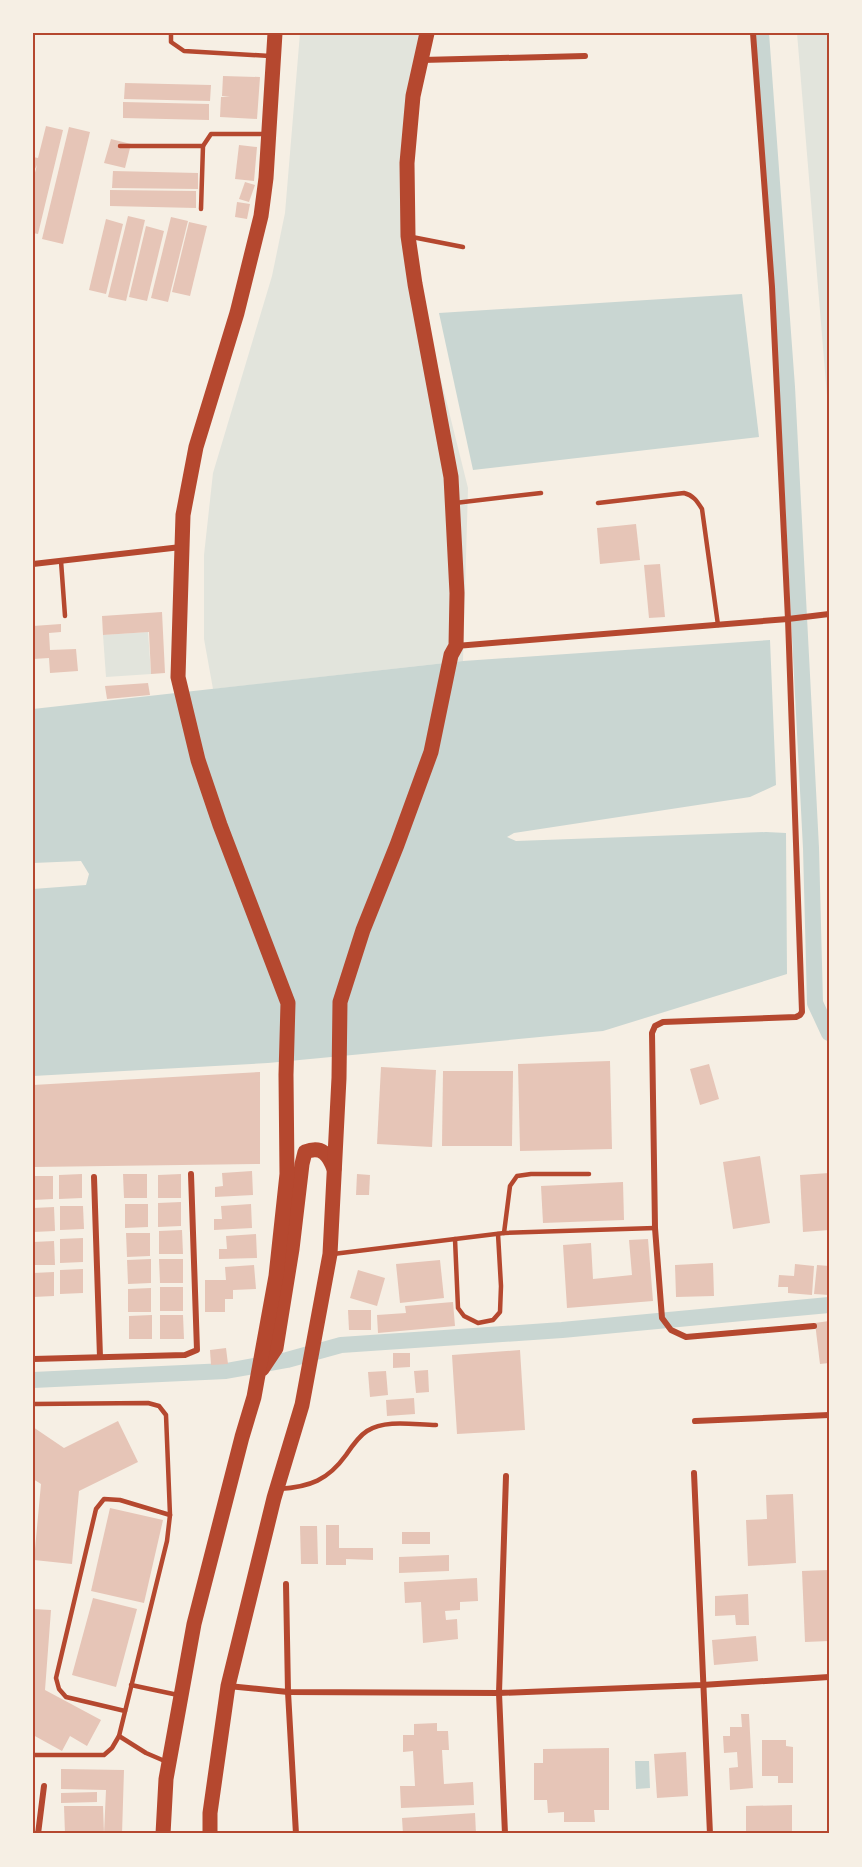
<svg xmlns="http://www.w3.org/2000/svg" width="862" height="1867" font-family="Rubik,sans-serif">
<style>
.green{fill:#e2e4dc}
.water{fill:#c9d6d2}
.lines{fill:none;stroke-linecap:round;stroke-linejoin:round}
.canal{stroke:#c9d6d2;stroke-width:16}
.building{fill:#e6c5b7}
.service{stroke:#b5482f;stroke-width:4.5}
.minor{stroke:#b5482f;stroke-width:6}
.primary{stroke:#b5482f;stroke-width:15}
.neatline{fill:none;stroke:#b5482f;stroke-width:2}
</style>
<rect width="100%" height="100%" fill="#f6efe4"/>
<!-- green -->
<g class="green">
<path d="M300,33H421L401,219L468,488L463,661L213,689L204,639V555L213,473L272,276L285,213Z"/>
<path d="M797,33H829V420Z"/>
<path d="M148,632L151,674L106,677L103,635Z"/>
</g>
<!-- water -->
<g class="water">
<path d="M742,294L759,437L473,470L439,313Z"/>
<path d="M770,640L776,785L750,797L514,833L507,837L516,841L766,832L786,833L787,974L603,1031L268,1063L33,1076V889L86,885L89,874L81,861L33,863V709L463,661Z"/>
<path d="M635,1761H649L650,1788L636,1789Z"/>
</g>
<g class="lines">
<!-- canal -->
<g class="canal">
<path d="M761,33L787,387L811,848L815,1003L829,1033"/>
<path d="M33,1380L226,1371L287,1360L341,1345L562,1330L829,1305"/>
</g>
</g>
<!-- building -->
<g class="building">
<path d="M223,76L260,77L257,119L220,117L221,97H230L222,96Z"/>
<path d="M125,83L211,85L210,101L124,99Z"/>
<path d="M123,102L209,104V120L123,118Z"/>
<path d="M46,126L63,130L38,234L33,233V180L37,165L33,173V157L38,158Z"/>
<path d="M69,127L90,132L63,244L42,239Z"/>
<path d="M111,139L131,144L125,168L104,163Z"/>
<path d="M239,145L257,147L254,181L235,179Z"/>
<path d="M113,171L198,173V189L112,188Z"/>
<path d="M245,182L255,185L249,202L239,199Z"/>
<path d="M110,190L196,191V208L110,206Z"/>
<path d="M237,202L250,204L247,219L235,217Z"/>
<path d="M128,216L145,220L126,301L108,297Z"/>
<path d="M171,217L188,221L168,302L151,298Z"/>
<path d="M106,219L123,224L106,294L89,290Z"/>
<path d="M189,222L207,226L190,296L172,292Z"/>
<path d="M146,226L164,231L147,301L129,297Z"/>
<path d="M636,524L640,560L600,564L597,528Z"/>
<path d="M660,564L665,617L649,618L644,565Z"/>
<path d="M162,612L165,673L151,674L149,632L103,635L102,616Z"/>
<path d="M61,624V632L49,633L50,650L76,649L78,671L50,673L49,658L33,659V626Z"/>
<path d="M148,683L150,695L107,699L105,686Z"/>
<path d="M610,1061L612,1149L520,1151L518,1064Z"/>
<path d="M709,1064L719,1099L700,1105L690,1069Z"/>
<path d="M381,1067L436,1070L432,1147L377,1144Z"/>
<path d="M443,1071H513L512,1146H442Z"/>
<path d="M260,1072V1164L33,1167V1085Z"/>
<path d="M760,1156L770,1223L733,1229L723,1162Z"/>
<path d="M252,1171L253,1195L215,1197V1187L223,1186L222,1173Z"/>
<path d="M829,1173V1230L803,1232L800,1175Z"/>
<path d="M82,1174V1198L59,1199V1175Z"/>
<path d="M123,1174H147V1198H124Z"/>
<path d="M181,1174V1198H158V1175Z"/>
<path d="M357,1174L370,1175L369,1195H356Z"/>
<path d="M33,1176H53V1199L33,1200Z"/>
<path d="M623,1182L624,1220L543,1223L541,1186Z"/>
<path d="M181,1202V1226L158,1227V1203Z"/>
<path d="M125,1204H148V1227L125,1228Z"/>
<path d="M251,1204L252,1228L214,1230V1219H222L221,1206Z"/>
<path d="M60,1206H83L84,1229L60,1230Z"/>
<path d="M54,1207L55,1231L33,1232V1208Z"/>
<path d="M182,1230L183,1254H159V1231Z"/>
<path d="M126,1233H150V1256L127,1257Z"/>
<path d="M256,1234L257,1258L219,1259V1249H227L226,1236Z"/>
<path d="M83,1238V1262L60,1263V1239Z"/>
<path d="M648,1239L653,1301L567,1308L563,1245L591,1243L593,1279L632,1275L629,1240Z"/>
<path d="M54,1241L55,1265H33V1242Z"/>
<path d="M151,1259V1283L128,1284L127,1260Z"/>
<path d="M159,1259H183V1283H160Z"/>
<path d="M440,1260L444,1298L400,1303L396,1264Z"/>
<path d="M713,1263L714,1296L676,1297L675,1265Z"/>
<path d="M795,1264L814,1266L812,1295L788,1293V1287H778L779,1275L794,1276Z"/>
<path d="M254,1265L256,1289L233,1290V1299H225V1312H205V1280H226L225,1267Z"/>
<path d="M817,1265L829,1266V1295L814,1294Z"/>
<path d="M83,1269V1293L60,1294V1270Z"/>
<path d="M358,1270L385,1278L377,1306L350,1298Z"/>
<path d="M54,1272V1296L33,1297V1273Z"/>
<rect x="160" y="1287" width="23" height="24"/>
<path d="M151,1288V1312H128V1289Z"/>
<path d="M453,1302L455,1326L378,1333L377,1315L406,1313L405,1306Z"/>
<path d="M348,1310H371V1330H349Z"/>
<path d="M152,1315V1339H129V1316Z"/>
<path d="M160,1315H183L184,1339H160Z"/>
<path d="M829,1321V1363L820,1364L815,1323Z"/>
<path d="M226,1348L228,1364L211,1365L210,1350Z"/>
<path d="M520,1350L525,1430L457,1434L452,1355Z"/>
<path d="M393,1353H410V1367L393,1368Z"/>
<path d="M428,1370L429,1392L416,1393L414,1371Z"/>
<path d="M386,1371L388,1395L370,1397L368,1372Z"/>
<path d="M414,1398L415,1414L387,1416L386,1400Z"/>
<path d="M118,1421L138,1462L79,1491L72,1564L34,1560L41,1484L33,1479V1427L64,1448Z"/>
<path d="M793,1494L796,1563L748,1566L746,1520L767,1519L766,1495Z"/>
<path d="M110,1508L163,1520L144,1603L91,1591Z"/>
<path d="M326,1525H339V1548H373V1560L346,1559V1565H326Z"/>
<path d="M300,1526H317L318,1564H301Z"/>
<rect x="402" y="1532" width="28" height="12"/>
<path d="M449,1555V1571L399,1573V1557Z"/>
<path d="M829,1570V1641L805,1642L802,1571Z"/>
<path d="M477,1578L478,1601L460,1602V1610L445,1611L446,1620L457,1619L458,1639L423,1643L421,1602L405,1603L404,1582Z"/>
<path d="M748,1594L749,1625H736L735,1615L715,1616V1596Z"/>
<path d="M93,1598L137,1609L116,1687L72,1675Z"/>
<path d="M33,1609L51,1610L45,1690L101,1720L87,1746L70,1736L62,1751L33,1735Z"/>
<path d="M756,1636L758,1661L714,1665L712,1640Z"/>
<path d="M741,1714H749L753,1788L730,1790L729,1768L738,1767L737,1752L724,1753L723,1736H730V1727H742Z"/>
<path d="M437,1723V1731H448L449,1750H442L444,1784L473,1782L474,1805L401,1808L400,1786H415L413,1751L403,1752V1735H414V1724Z"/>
<path d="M762,1740H786V1746L793,1747V1783H778V1776H762Z"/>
<path d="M609,1748V1810H594L595,1822H564V1812L548,1813L547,1800H534V1763H543V1749Z"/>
<path d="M686,1752L688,1796L657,1798L654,1754Z"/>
<path d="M61,1769L124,1770L122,1834H104L106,1790L61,1789Z"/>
<path d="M97,1792V1802L61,1803V1793Z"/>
<path d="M792,1805V1831L746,1832V1806Z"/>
<path d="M64,1806H103L104,1834H65Z"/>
<path d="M475,1813L476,1834H403L402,1818Z"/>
</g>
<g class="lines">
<!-- service -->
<g class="service">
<path d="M171,33V42L184,51L270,56"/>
<path d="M120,146H203L211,134H267"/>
<path d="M201,209L203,146"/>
<path d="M412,237L463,247"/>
<path d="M455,503L541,493"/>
<path d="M598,503L684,493C693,495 697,501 702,509L718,625"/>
<path d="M61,561L65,616"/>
<path d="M504,1233L510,1186L517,1176L531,1174H589"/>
<path d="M455,1239L458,1308L464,1316L478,1323L493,1320L500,1312L501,1286L498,1234"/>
<path d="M333,1254L504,1233L655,1228"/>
<path d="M33,1404L148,1403L159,1406L166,1415L170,1515L167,1541L119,1736L112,1748L104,1755H33"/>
<path d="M279,1489C310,1487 328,1480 346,1455C352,1446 359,1436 367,1431C386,1419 415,1425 436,1425"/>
<path d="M131,1685L178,1695"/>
<path d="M125,1711L66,1697L59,1689L56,1678L96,1509L104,1499L120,1500L170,1515"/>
<path d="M119,1736L146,1753L167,1762"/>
</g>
<!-- minor -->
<g class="minor">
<path d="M753,33L772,287L788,619L802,1012L800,1015L796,1017L663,1022L655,1026L652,1033L655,1228L662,1318L671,1330L686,1337L814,1326"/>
<path d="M422,60L585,56"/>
<path d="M33,564L181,547"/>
<path d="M456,646L788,619L829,614"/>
<path d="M94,1177L100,1357"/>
<path d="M33,1359L185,1355L197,1350L191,1174"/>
<path d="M695,1421L829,1415"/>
<path d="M694,1473L710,1834"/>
<path d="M286,1584L288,1692L296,1834"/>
<path d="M228,1686L288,1692L499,1693L702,1685L829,1677"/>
<path d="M38,1834L44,1786"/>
<path d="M505,1834L499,1693L506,1476"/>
</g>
<!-- primary -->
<g class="primary">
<path d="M262,1369L276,1348L292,1249L302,1164L305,1152C322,1145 329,1155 334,1169"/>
<path d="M163,1834L166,1779L194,1624L242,1437L254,1397L276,1276L287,1174L286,1075L288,1003L220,825L198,760L178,677L183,515L196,447L237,313L261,216L266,178L275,33"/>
<path d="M210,1834V1813L228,1686L274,1498L302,1405L330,1254L339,1078L340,1002L363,930L397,845L431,752L451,655L456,646L457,593L451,477L415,284L408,236L407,163L413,96L427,33"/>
</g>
</g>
<!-- border -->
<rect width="862" height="1867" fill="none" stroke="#f6efe4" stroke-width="69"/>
<rect x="34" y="34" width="794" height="1798" class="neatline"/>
</svg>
